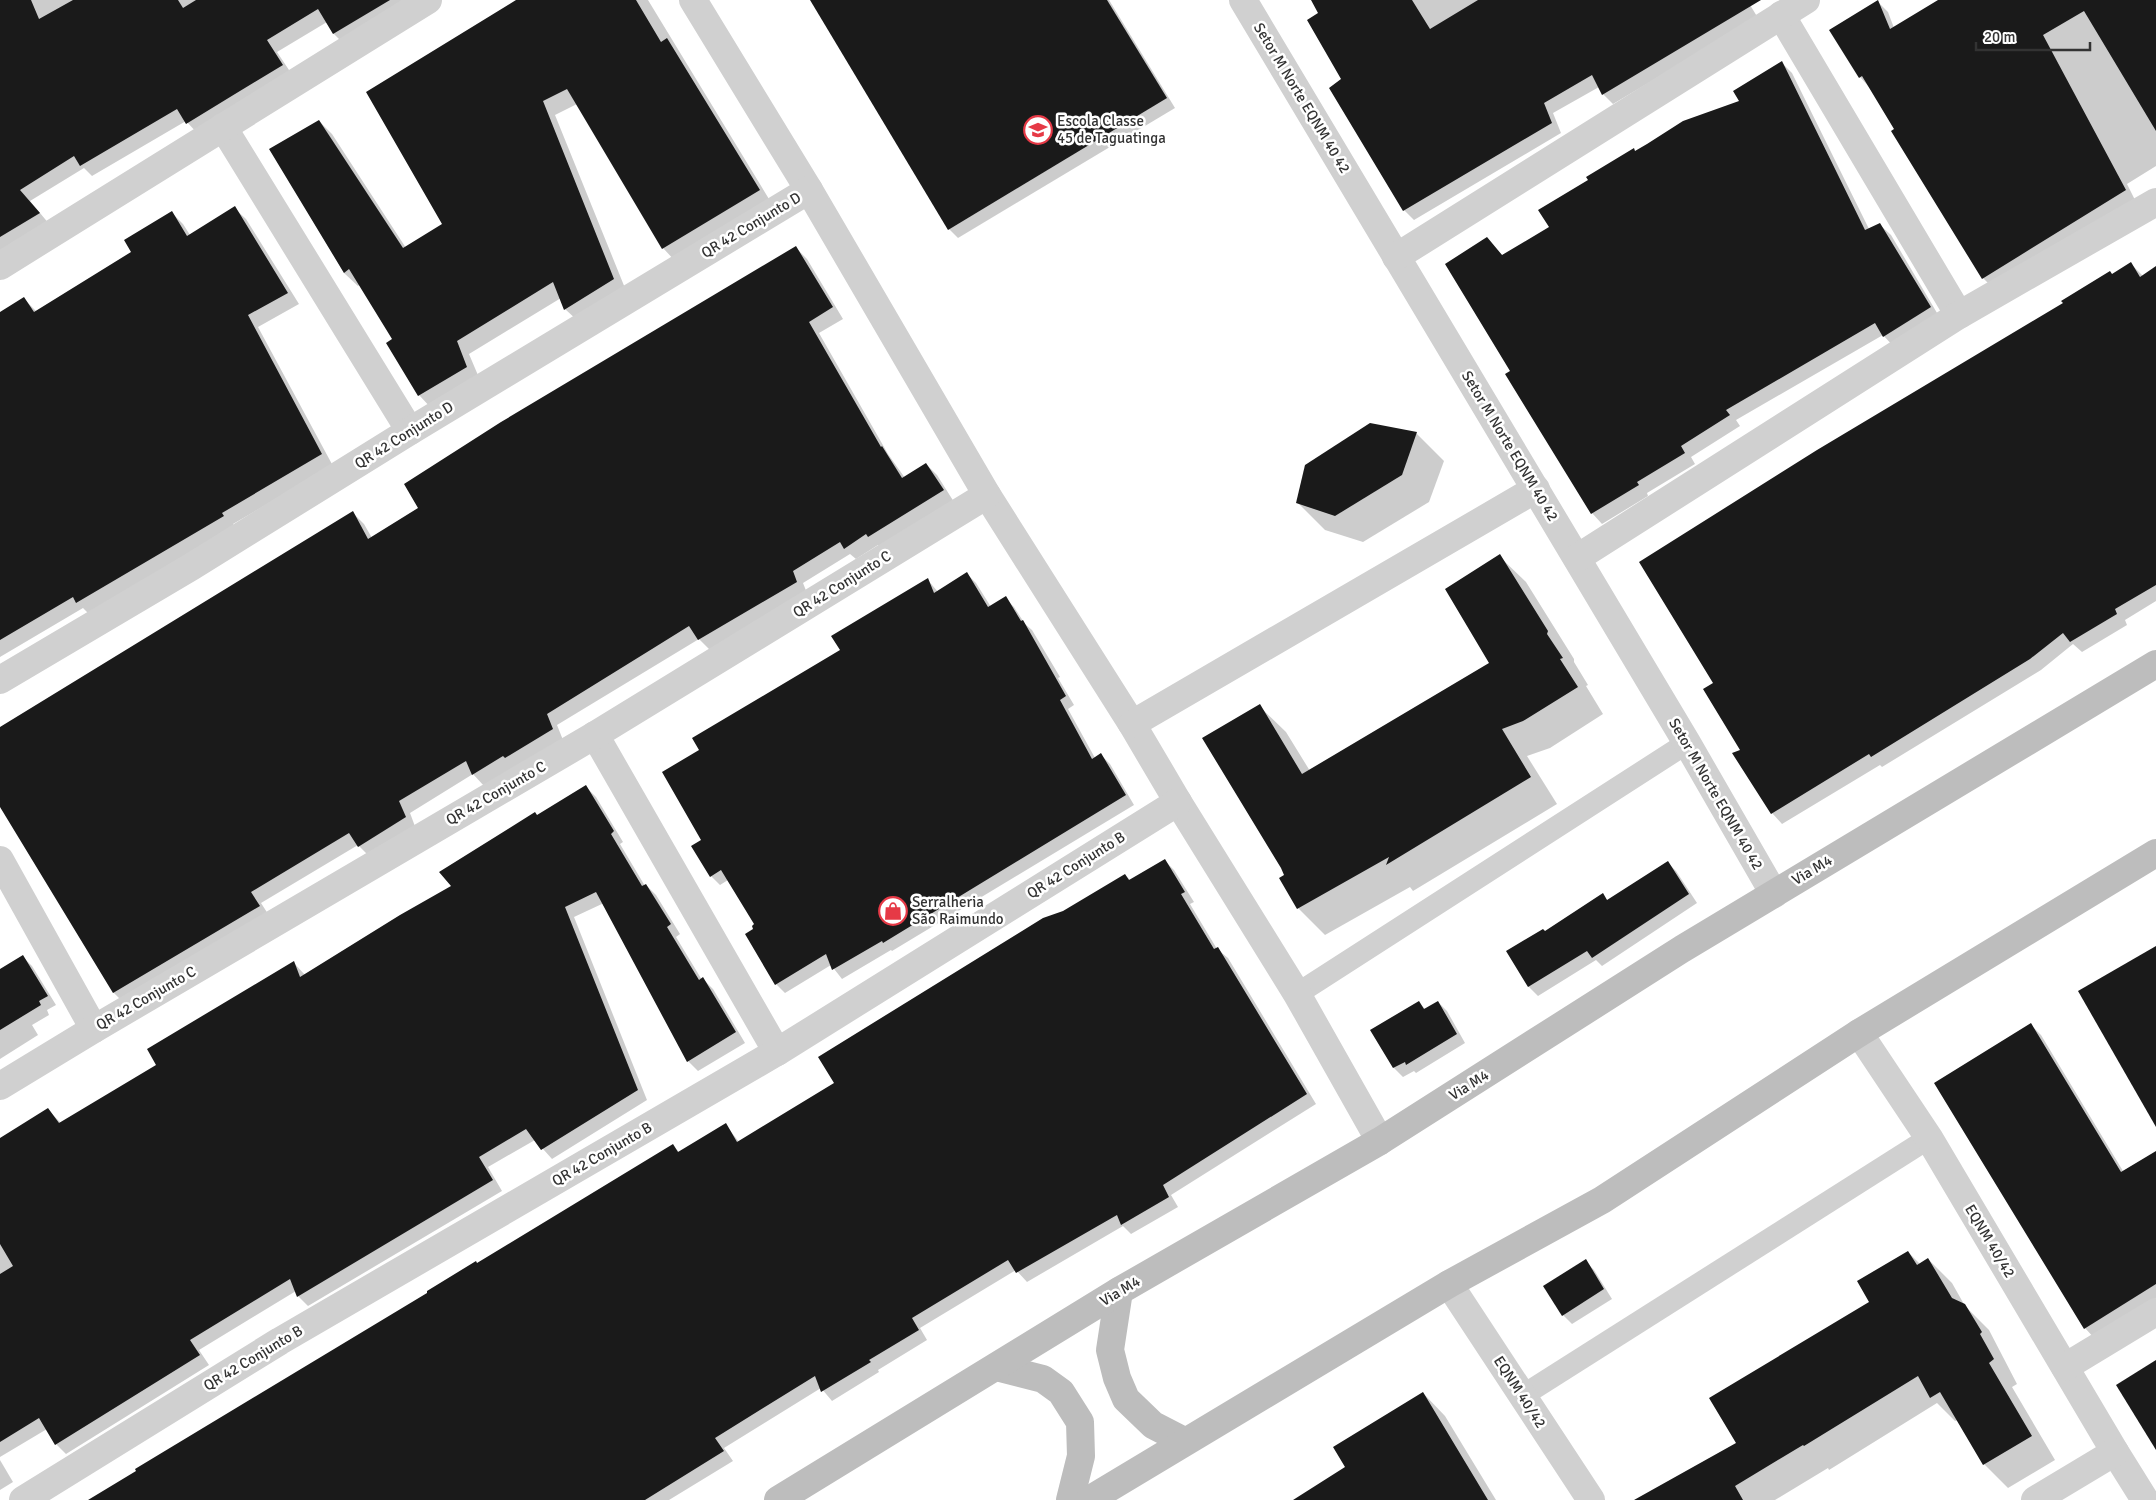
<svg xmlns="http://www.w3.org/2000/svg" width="2156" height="1500" font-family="Signika,sans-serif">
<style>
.shadow{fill:#0003}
.building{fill:#1a1a1a}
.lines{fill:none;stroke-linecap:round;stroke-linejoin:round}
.lane{stroke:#d0d0d0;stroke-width:22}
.street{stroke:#d0d0d0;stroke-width:28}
.secondary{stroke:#bdbdbd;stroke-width:28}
.labels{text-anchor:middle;stroke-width:5;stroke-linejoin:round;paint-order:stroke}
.street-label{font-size:15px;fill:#333;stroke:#fff}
.poi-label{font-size:15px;fill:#333;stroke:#fff;text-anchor:start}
</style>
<rect width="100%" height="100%" fill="#fff"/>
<!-- shadow -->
<g class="shadow">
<path d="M0,0H420L345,45L334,34L327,22L277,52L293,76L198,134L186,121L92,176L84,168L30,201L50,225L0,255Z"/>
<path d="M519,0H648L772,204L676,262L663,248L577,104L555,115L627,293L579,322L565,309L561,298L469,354L480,380L432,409L419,395L393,339L360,284L358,286L344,273L271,150L319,121L332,134L406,248L444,224Z"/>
<path d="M811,0H1109L1175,108L958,238L949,229Z"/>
<path d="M1312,0H1747L1758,18L1613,104L1603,94L1599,87L1553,113L1561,133L1414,220L1404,210L1343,79L1320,13Z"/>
<path d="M1941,0H2156V166L2127,184L2135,200L1993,288L1983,278L1870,88L1860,77L1878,2L1888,12L1894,28Z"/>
<path d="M1781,62L1792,73L1869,229L1880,225L1891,235L1940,318L1894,347L1883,335L1736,420L1740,426L1691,457L1695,464L1647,493L1648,496L1602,524L1592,513L1507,374L1511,371L1487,239L1503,256L1550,227L1635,152L1741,101Z"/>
<path d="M234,208L246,219L299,304L258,327L333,466L233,524L234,527L88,613L83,608L0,657V313L24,299L37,312L133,253L172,213L183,224L190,235Z"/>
<path d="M796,248L807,259L843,319L819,333L888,454L905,478L926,464L937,475L954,502L880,547L878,545L856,559L850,554L803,583L807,593L710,650L699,639L557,725L563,740L484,786L473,774L410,813L416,829L370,857L358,845L261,903L270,917L125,1004L114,993L0,804V728L353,513L364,524L372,538L420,509Z"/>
<path d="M2131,264L2143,276L2156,268V601L2125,620L2127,625L2082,652L2073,644L2041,670L1882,767L1880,765L1782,824L1772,813L1741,751L1715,684L2112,275Z"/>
<path d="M1416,433L1444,461L1429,502L1363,542L1325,530L1297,502Z"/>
<path d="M1499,556L1526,582L1574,659V662L1588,685L1586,686L1603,714L1550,748L1527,756L1557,804L1413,891L1410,887L1325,935L1298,908L1286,875L1259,706L1286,732L1310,771L1491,663Z"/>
<path d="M967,574L976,583L991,607L1005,598L1014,607L1025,624L1032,630L1060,677L1058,678L1074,705L1068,709L1095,758L1101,755L1110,764L1134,805L892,951L891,950L842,979L831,965L785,993L776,984L755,929L756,924L728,880L720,885L711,876L703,840L701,751L841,650L927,579L938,592Z"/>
<path d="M586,787L596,797L623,842L620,844L645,886L646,885L656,895L680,934L676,937L702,980L703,979L713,989L745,1043L698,1071L688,1061L604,903L574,917L647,1100L552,1159L535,1140L488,1167L502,1191L308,1306L298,1296L296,1291L199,1350L209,1365L66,1454L56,1444L47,1429L0,1457V1140L48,1110L61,1123L158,1065L294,963L305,975L453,886L538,816Z"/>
<path d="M1165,861L1174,870L1194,902L1190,904L1217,949L1228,958L1316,1104L1171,1195L1178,1207L1131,1234L1123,1226L1027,1282L1016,1270L920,1328L927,1340L878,1370L879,1372L832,1401L821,1388L724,1448L733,1461L669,1500H90L673,1146L680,1153L725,1124L739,1142L836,1083L1063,913L1125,875L1131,881Z"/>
<path d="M1667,862L1676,871L1697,903L1602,966L1596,960L1538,996L1529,987L1508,951L1545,932L1602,895L1608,901Z"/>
<path d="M23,957L32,966L56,1005L47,1010L49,1015L32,1025L38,1035L0,1059V970Z"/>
<path d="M1438,1002L1447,1011L1465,1043L1416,1073L1414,1071L1403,1077L1394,1068L1372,1031L1419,1003L1426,1010Z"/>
<path d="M2031,1025L2041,1035L2123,1171L2156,1152V1298L2095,1339L2085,1328L1936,1084Z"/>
<path d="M1908,1252L1920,1264L1928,1259L1952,1283L1965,1306L1989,1330L2017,1384L2012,1387L2055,1460L2008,1488L1984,1464L1958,1420L1955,1421L1937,1403L1829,1470L1828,1468L1775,1500H1667L1738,1444L1871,1303Z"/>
<path d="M1585,1261L1594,1270L1612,1299L1572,1324L1563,1315Z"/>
<path d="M1423,1393L1445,1416L1496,1500H1295L1347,1468Z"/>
<path d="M0,1460L13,1482L0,1490Z"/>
</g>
<!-- building -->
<g class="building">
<path d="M0,0H31L39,19L73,0H178L183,8L196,0H390L333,34L318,9L267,40L283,65L235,94L186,124L177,109L80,166L74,156L20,190L40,213L0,237Z"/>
<path d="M516,0H636L661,42L667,38L760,190L662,249L567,89L543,101L614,279L564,310L553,282L457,341L467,367L418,396L386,343L392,339L349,269L344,273L269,149L319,120L403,248L442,224L366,92Z"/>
<path d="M810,0H1107L1167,98L948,230Z"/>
<path d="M1311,0H1412L1430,29L1478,0H1761L1602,95L1592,75L1544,103L1552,123L1403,211L1329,88L1341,79L1307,20L1318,13Z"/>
<path d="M1878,0L1890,29L1938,0H2156V131L2084,11L2043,35L2126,190L1982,279L1891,131L1894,129L1862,76L1859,78L1829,30Z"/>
<path d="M1782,61L1865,230L1880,223L1931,307L1883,337L1875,323L1726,410L1730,415L1681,446L1685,453L1637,482L1639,485L1591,514L1505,374L1510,371L1445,264L1487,237L1502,255L1549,227L1538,210L1588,180L1586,177L1634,148L1635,151L1647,144L1683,121L1739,101L1733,91Z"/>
<path d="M235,206L288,293L248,315L322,454L222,513L224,516L76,603L73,597L0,640V312L24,297L34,312L131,252L124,240L172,211L187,236Z"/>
<path d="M796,246L833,307L809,322L881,447L882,446L902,478L926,463L944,490L868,537L866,534L844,549L840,542L793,571L797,582L698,640L689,626L652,649L547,714L553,729L505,758L503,756L472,775L466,761L399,801L406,817L358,847L349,833L251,892L260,906L113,993L0,807V727L353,511L368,539L418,508L404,484L501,422Z"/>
<path d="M2131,262L2140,277L2156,266V585L2115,609L2117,614L2070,642L2063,633L2030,659L1871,757L1869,754L1771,814L1732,753L1740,750L1703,689L1713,683L1639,562L1817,450L2063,303L2061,301L2110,271L2112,274Z"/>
<path d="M1370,423L1417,432L1402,475L1335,516L1296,503L1305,465Z"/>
<path d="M1500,554L1548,631L1547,634L1563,658L1560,659L1578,687L1523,721L1502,729L1531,777L1386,865L1389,857L1297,909L1279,878L1284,875L1281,868L1202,738L1260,704L1302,774L1489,663L1445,589Z"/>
<path d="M967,572L988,607L1006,596L1021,621L1023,620L1066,696L1060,700L1092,759L1101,753L1126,795L883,943L882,941L832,970L826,954L775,985L745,934L753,929L752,926L754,924L721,870L710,877L691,846L701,840L662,772L699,750L692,738L840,650L831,636L928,578L934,593Z"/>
<path d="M586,785L614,831L611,834L642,886L646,884L671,924L667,927L699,980L703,977L736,1032L687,1062L596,892L565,907L638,1090L541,1150L526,1129L479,1157L493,1180L297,1297L290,1279L190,1340L200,1355L55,1445L39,1418L0,1442V1274L13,1266L0,1244V1138L48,1108L59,1123L156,1065L147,1049L294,961L300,977L400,915L451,886L439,872L535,812L537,815Z"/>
<path d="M1165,859L1185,892L1181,894L1214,949L1218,947L1307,1094L1163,1185L1169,1197L1121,1225L1117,1215L1016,1273L1008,1260L912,1318L919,1330L869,1360L871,1362L821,1392L815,1376L715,1438L724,1451L645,1500H88L136,1471L135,1469L427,1293V1291L476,1261L477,1263L673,1144L678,1152L726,1123L737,1142L834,1083L818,1057L1043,918L1063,911L1125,874L1129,880Z"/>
<path d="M1668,861L1689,894L1592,958L1587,951L1528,987L1506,951L1543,929L1545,931L1603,893L1607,900Z"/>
<path d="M2156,946V1127L2078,991Z"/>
<path d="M23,955L48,996L39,1001L41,1005L0,1030V969Z"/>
<path d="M1419,1001L1424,1009L1438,1001L1457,1034L1406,1065L1405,1062L1393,1068L1370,1030Z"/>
<path d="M2031,1023L2121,1172L2156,1151V1284L2084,1329L1934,1083Z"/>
<path d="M1908,1251L1917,1265L1928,1258L1952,1298L1965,1304L1982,1332L1980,1334L1994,1359L1989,1363L2032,1436L1983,1465L1940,1392L1930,1398L1918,1376L1804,1446L1803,1445L1735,1486L1743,1500H1634L1736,1443L1709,1398L1869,1302L1857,1281Z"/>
<path d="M1586,1259L1604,1289L1562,1316L1543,1286Z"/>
<path d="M2156,1360V1450L2116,1385Z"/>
<path d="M1423,1392L1488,1500H1293L1345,1467L1333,1447Z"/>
</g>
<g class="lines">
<!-- lane -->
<g class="lane">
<path d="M1297,994L1687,743"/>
<path d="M1522,1396L1929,1138"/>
</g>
<!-- street -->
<g class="street">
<path d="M693,0L809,190L987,495L1132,724L1178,802L1297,994L1380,1141"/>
<path d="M1243,0L1687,743L1774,894"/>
<path d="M1781,15L1959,315"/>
<path d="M223,127L410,431"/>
<path d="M1396,257L1806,0"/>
<path d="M0,266L428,0"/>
<path d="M1577,558L1959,315L2156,202"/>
<path d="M0,680L191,567L410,431L809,190"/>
<path d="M1132,724L1536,489"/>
<path d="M595,735L777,1052"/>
<path d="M0,860L94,1029"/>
<path d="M1859,1033L1929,1138L2115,1452L2145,1500"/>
<path d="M0,1086L94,1029L595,735L987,495"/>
<path d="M1449,1284L1591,1500"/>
<path d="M2065,1367L2156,1312"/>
<path d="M23,1500L280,1341L777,1052L1178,802"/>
<path d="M2035,1500L2115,1452"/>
</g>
<!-- secondary -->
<g class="secondary">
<path d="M1119,1291L1110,1350L1117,1378L1126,1399L1153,1425L1184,1441"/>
<path d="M996,1367L1043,1379L1061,1392L1080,1422L1081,1456L1070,1500"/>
<path d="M778,1500L1119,1291L1380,1141L1682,949L2156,664"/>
<path d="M1089,1500L1449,1284L1602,1200L1859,1033L2156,853"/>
</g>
</g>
<!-- icons -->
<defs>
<symbol id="school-ring" viewBox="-11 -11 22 22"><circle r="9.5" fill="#fff" stroke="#e63946" stroke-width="1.5"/><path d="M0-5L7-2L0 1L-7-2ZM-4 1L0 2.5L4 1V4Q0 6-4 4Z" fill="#e63946"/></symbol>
<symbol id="shop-ring" viewBox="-11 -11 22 22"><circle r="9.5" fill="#fff" stroke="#e63946" stroke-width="1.5"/><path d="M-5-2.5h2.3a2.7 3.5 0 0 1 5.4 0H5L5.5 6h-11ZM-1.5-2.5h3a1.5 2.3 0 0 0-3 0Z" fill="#e63946"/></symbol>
</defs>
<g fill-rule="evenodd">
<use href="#school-ring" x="1022" y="114" width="32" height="32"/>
<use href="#shop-ring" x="877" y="895" width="32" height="32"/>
</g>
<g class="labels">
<!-- street labels -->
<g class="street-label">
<text transform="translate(1302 98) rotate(59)" y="5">Setor M Norte EQNM 40 42</text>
<text transform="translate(751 225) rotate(-31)" y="5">QR 42 Conjunto D</text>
<text transform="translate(404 435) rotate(-32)" y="5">QR 42 Conjunto D</text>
<text transform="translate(1510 446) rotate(59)" y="5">Setor M Norte EQNM 40 42</text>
<text transform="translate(842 584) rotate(-32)" y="5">QR 42 Conjunto C</text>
<text transform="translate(496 793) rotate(-30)" y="5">QR 42 Conjunto C</text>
<text transform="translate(1716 794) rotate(60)" y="5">Setor M Norte EQNM 40 42</text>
<text transform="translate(1076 865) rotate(-32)" y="5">QR 42 Conjunto B</text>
<text transform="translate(1812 870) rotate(-31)" y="5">Via M4</text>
<text transform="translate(146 998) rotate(-30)" y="5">QR 42 Conjunto C</text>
<text transform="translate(1469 1085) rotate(-32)" y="5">Via M4</text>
<text transform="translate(602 1154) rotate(-30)" y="5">QR 42 Conjunto B</text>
<text transform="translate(1990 1241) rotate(59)" y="5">EQNM 40/42</text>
<text transform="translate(1120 1291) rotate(-31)" y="5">Via M4</text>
<text transform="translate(253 1358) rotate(-31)" y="5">QR 42 Conjunto B</text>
<text transform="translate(1520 1392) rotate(57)" y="5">EQNM 40/42</text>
</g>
<!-- poi labels -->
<g class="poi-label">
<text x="1057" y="126">Escola Classe<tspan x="1057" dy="17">45 de Taguatinga</tspan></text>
<text x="912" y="907">Serralheria<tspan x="912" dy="17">São Raimundo</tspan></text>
</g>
</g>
<!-- scale -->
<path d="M1976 42v8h114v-8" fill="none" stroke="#333333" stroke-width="2.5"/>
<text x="1984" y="42" font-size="15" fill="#333333" stroke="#ffffff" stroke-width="4" paint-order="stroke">20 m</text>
</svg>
